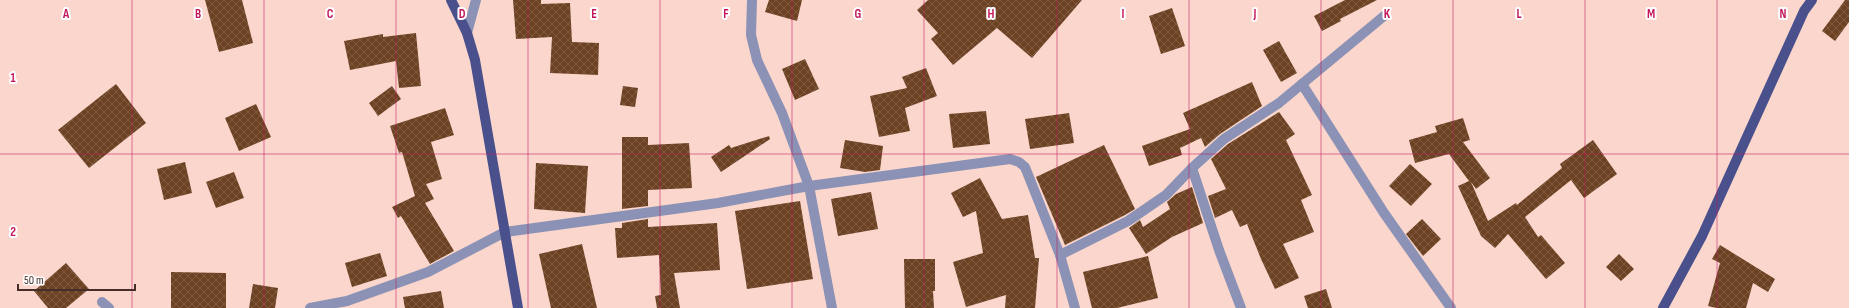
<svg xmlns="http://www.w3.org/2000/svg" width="1849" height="308" font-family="'Sofia Sans Condensed',sans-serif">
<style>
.building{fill:url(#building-cross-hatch)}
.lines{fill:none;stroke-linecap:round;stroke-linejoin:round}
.minor{stroke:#8b92b5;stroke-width:10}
.major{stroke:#49508c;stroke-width:10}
.grid{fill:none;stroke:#c2185b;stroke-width:1;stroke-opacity:0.55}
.grid-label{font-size:13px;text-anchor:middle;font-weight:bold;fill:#c2185b;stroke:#fff;stroke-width:4;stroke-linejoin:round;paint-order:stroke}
</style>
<defs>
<pattern id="building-cross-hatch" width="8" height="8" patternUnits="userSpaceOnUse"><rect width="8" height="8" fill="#6c4223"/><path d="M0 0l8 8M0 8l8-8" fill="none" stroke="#7e5b42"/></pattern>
</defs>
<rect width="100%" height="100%" fill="#fbd6cc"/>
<!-- building -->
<g class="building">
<path d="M205,0H242L253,43L219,52Z"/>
<path d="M513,0H541V4L570,3L572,42L599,43L598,75L550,73L552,37L516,39Z"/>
<path d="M769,0H802L797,21L765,12Z"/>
<path d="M928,0H1082L1032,58L997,28L953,65L931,39L938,33L917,10Z"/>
<path d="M1345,0H1377L1340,19L1341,21L1322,31L1314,16Z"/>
<path d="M1845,0H1849V22L1835,41L1822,31Z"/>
<path d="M1172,8L1185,46L1161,54L1149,16Z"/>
<path d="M416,33L421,86L399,88L396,61L350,70L344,41L383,34V37Z"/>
<path d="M1279,41L1297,73L1281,82L1263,50Z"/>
<path d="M805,59L819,89L795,100L782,69Z"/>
<path d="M926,68L937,96L905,108L910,131L879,137L870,96L907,88L902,77Z"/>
<path d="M1252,82L1262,106L1220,134L1205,147L1201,138L1180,148L1182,155L1149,166L1142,146L1190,129L1183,113Z"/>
<path d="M116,84L146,123L89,168L58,130Z"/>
<path d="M392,86L401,99L378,116L369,103Z"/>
<path d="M623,86L638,88L635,107L620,105Z"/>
<path d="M256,104L271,137L239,151L225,118Z"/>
<path d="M445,108L454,135L431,142L442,179L426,184L434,199L425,203L454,251L430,264L401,216L398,218L392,207L415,196L402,152L399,153L390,126Z"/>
<path d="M986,111L990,144L953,148L949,114Z"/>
<path d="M1279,112L1295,134L1286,140L1312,195L1301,200L1314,232L1283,244L1299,278L1275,289L1261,259L1247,224L1240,227L1232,210L1215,218L1208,196L1226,189L1211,159L1228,144Z"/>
<path d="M1069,113L1074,143L1030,149L1025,119Z"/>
<path d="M1463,118L1470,140L1463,142L1490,178L1476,189L1471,182L1488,221L1516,203L1517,205L1562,168L1560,164L1593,140L1617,174L1584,198L1571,180L1525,217L1538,237L1541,235L1565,263L1546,279L1508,234L1495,248L1481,236L1458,186L1469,181L1449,154L1415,163L1409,140L1437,132L1435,126Z"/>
<path d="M769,136L770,139L721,172L711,157L729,145L731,148Z"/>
<path d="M622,137H648V145L689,143L692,188L648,190V206L622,209Z"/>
<path d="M845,140L883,146L880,170L865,172L840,168Z"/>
<path d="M1104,145L1135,209L1125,215L1065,245L1036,177Z"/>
<path d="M185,162L192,193L164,200L157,169Z"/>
<path d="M536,163L588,166L585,213L534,209Z"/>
<path d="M1410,164L1432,184L1411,206L1389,186Z"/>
<path d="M234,172L244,198L216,208L206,182Z"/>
<path d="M980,178L1002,219L1028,215L1035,258H1039L1035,308H1005L1006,295L966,307L953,262L983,253L976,211L963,217L951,193Z"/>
<path d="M1192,187L1203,223L1172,237L1146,254L1129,228L1140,220L1143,227L1170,209L1167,202L1176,194Z"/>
<path d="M871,192L878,229L838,236L831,199Z"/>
<path d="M800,201L813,279L747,289L735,211Z"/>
<path d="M648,219V227L717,223L720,270L674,273L680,308H657L655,296L661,295L659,255L617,258L615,228H622V223Z"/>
<path d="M1422,219L1441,239L1423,256L1406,234Z"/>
<path d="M582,244L597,308H551L539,254Z"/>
<path d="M1720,245L1775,279L1768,292L1753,283L1746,308H1716L1708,306L1720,263L1712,259Z"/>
<path d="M380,253L387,276L352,287L345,263Z"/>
<path d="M1619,254L1634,269L1621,281L1606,267Z"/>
<path d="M1148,256L1158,298L1117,308H1092L1083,272Z"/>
<path d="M904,259H935V291H933L934,308H905Z"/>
<path d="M66,263L89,289L66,308H48L34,291Z"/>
<path d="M171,272L226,273V308H171Z"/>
<path d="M253,284L278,288L275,308H249Z"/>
<path d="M1326,289L1332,308H1308L1304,296Z"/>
<path d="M441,291L444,308H405L403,297Z"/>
</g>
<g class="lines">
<!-- minor -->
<g class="minor">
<path d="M752,0L751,35L757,60L782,113L809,186L832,308"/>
<path d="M467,33L476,0"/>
<path d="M1302,84L1384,213L1451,308"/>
<path d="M1192,168L1219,250L1241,308"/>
<path d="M1060,255L1128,221L1166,195L1192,168L1224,139L1279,103L1384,16"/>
<path d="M102,302L109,308"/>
<path d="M310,308L347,301L428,272L505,232L718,203L809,186L1010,159L1019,162L1025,167L1060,255L1075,308"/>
</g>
<!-- major -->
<g class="major">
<path d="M451,0L467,33L475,60L518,308"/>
<path d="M1663,308L1702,236L1804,11L1812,0"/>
</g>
</g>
<!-- grid -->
<path class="grid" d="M132,0V308M264,0V308M396,0V308M528,0V308M660,0V308M792,0V308M924,0V308M1057,0V308M1189,0V308M1321,0V308M1453,0V308M1585,0V308M1717,0V308M0,154H1849"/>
<g class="grid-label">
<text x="66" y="18">A</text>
<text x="198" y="18">B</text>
<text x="330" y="18">C</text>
<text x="462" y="18">D</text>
<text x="594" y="18">E</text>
<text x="726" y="18">F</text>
<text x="858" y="18">G</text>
<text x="991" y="18">H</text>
<text x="1123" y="18">I</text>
<text x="1255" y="18">J</text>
<text x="1387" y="18">K</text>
<text x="1519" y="18">L</text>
<text x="1651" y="18">M</text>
<text x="1783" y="18">N</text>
<text x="13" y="82">1</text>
<text x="13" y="236">2</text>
</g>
<!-- scale -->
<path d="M18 284v6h117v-6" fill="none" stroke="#452e27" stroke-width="2"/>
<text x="24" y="284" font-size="12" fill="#452e27" stroke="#ffffff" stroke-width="3" paint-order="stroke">50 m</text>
</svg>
